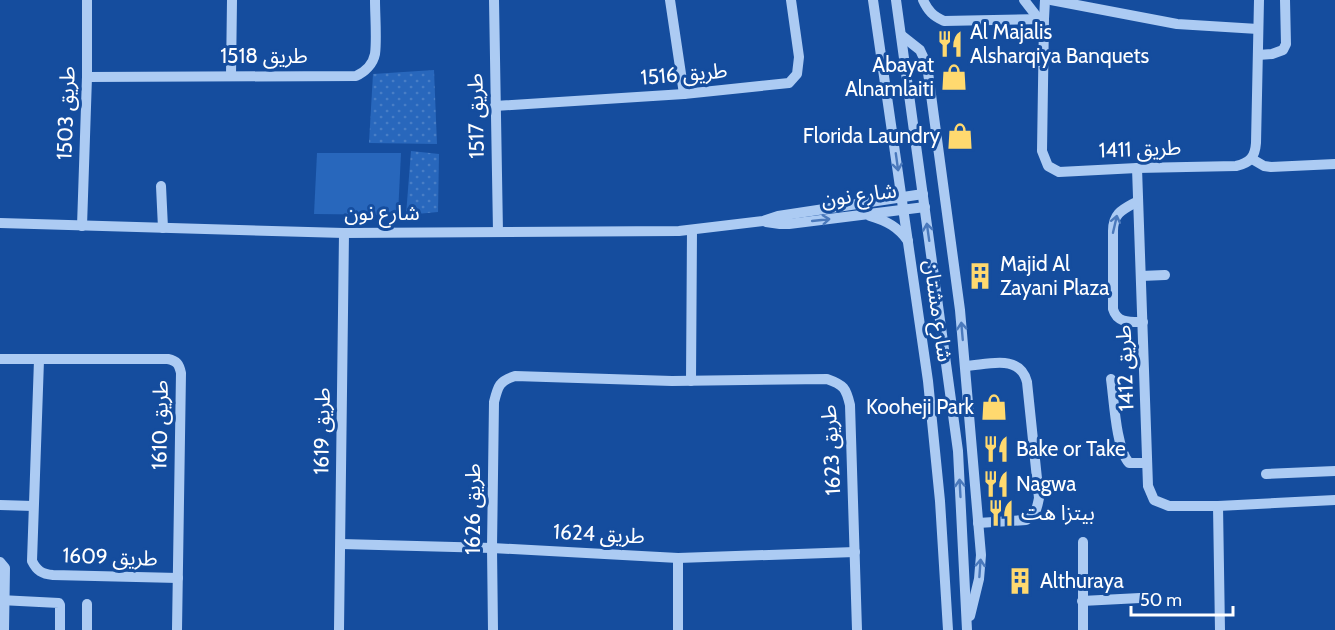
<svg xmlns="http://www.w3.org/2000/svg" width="1335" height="630" font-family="Cabin,'Noto Sans Arabic',sans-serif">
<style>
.grass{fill:#2867bc}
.park{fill:url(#park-dots)}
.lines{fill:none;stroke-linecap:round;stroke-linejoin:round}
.minor{stroke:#accbf3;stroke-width:10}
.oneway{stroke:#4a79bc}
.labels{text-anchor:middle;stroke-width:6;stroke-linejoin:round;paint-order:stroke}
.poi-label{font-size:21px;fill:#fff;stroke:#154d9e;text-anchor:start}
.street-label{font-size:21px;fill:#fff;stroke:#154d9e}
</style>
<defs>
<pattern id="park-dots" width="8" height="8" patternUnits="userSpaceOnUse" patternTransform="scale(1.5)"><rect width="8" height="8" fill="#2867bc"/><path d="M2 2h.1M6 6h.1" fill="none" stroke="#487ec6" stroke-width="1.8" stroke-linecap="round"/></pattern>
</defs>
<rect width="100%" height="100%" fill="#154d9e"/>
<!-- grass -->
<path class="grass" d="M317,153H401L398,215L314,214Z"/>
<!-- park -->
<g class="park">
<path d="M434,70L437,144L369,143L373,74Z"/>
<path d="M411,151L439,154L438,212L406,215Z"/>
</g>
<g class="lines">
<!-- minor -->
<g class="minor">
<path d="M494,0L498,232"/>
<path d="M670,0L684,94"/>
<path d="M873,0L928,381L940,501L948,630"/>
<path d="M896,0L958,451L967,630"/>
<path d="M923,0C928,11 933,16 944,21L1044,19"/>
<path d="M1024,0L1038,18"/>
<path d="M1045,0L1044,19L1042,151L1048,166L1059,172L1137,168L1236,166C1250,163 1255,157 1256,143L1259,0"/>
<path d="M1051,0L1177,24L1258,29"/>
<path d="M901,35L920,50L927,65L960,310L981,555L979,579L970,616"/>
<path d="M1258,55L1272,54L1283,50L1286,44L1285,0"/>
<path d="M231,75L232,0"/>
<path d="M87,77L356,76C365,72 373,64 375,54C377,40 375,15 375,0"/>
<path d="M495,106L684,94L789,83L797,74L799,57L791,0"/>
<path d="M1252,159L1264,166L1271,167L1335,164"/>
<path d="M1137,168L1148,486L1154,500L1169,506H1218L1335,500"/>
<path d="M161,186L163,228"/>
<path d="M1138,201C1124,209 1113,212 1113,231V309C1117,323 1129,322 1143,322"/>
<path d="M870,216C887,221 898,227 908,241"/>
<path d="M766,222L780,224H789L925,207"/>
<path d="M0,223L344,233L679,231L763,221L778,216L923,194"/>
<path d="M82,226L87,77V0"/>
<path d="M1141,276L1165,275"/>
<path d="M0,359H168C177,361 179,364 181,373L177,630"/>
<path d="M39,360L32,561C37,571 42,574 53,575L178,578"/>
<path d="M965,366C987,365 1020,353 1027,382L1039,498C1037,508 1036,515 1026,520L978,523"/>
<path d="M1111,379C1114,400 1116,448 1129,463H1147"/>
<path d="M691,381L692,230"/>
<path d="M1266,474L1335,471"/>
<path d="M0,505L33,506"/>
<path d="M1218,506L1220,630"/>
<path d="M1083,542V630"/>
<path d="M341,544L492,548L678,558L855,552"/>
<path d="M0,562L5,568L4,630"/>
<path d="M0,600L59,603L60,605V630"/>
<path d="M1082,601L1140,598"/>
<path d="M87,630V604"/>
<path d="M339,630L344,233"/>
<path d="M493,630L492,548L494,402C498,386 499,381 515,376L672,381L827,379C844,385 846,388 850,405L857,630"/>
<path d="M678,630V558"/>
</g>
</g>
<!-- one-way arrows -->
<defs><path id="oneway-shaft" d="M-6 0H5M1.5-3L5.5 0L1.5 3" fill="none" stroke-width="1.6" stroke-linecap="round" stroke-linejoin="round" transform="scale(1.5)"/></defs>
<g class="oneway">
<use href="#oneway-shaft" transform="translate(897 162) rotate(82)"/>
<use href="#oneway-shaft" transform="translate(821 220) rotate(-6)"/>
<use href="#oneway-shaft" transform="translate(1115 224) rotate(-77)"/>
<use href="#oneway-shaft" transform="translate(928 232) rotate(-98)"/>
<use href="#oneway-shaft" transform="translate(962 331) rotate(-95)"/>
<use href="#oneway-shaft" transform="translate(960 488) rotate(-93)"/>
<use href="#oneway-shaft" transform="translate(980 568) rotate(-86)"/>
</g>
<!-- icons -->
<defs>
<symbol id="restaurant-bare" viewBox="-9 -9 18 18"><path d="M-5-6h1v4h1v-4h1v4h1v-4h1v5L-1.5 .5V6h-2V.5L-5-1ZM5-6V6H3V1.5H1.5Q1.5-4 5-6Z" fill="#ffd96f" stroke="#154d9e" stroke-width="2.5" paint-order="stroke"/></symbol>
<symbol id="shop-bare" viewBox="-9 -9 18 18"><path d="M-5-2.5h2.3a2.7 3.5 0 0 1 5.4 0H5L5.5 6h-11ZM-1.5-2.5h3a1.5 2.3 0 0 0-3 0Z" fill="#ffd96f" stroke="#154d9e" stroke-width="2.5" paint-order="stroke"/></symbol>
<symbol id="building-bare" viewBox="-9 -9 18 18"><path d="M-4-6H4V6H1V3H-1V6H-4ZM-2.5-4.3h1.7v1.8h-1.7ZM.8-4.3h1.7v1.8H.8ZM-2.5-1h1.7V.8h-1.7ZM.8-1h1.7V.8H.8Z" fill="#ffd96f" stroke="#154d9e" stroke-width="2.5" paint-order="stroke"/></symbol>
</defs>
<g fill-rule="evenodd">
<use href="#restaurant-bare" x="931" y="25" width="38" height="38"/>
<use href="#shop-bare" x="935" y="58" width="38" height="38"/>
<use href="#shop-bare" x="941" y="117" width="38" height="38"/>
<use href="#building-bare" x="961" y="257" width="38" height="38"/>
<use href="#shop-bare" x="975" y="388" width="38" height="38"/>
<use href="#restaurant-bare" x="977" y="430" width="38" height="38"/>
<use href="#restaurant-bare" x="977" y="465" width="38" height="38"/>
<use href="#restaurant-bare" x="982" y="494" width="38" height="38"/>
<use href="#building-bare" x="1001" y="562" width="38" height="38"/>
</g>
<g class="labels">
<!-- poi labels -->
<g class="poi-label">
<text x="970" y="39">Al Majalis<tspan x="970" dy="24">Alsharqiya Banquets</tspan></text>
<text x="934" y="72" text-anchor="end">Abayat<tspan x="934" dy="24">Alnamlaiti</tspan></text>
<text x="940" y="143" text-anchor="end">Florida Laundry</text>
<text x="1000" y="271">Majid Al<tspan x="1000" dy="24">Zayani Plaza</tspan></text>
<text x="974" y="414" text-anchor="end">Kooheji Park</text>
<text x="1016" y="456">Bake or Take</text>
<text x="1016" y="491">Nagwa</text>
<text x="1021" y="520">بيتزا هت</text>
<text x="1040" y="588">Althuraya</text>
</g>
<!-- street labels -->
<g class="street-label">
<text x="264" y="63">طريق 1518</text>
<text transform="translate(684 74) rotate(-5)" y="7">طريق 1516</text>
<text transform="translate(66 113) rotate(-88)" y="7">طريق 1503</text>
<text transform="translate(476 116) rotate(-91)" y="7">طريق 1517</text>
<text transform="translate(1140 149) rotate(-2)" y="7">طريق 1411</text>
<text transform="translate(859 195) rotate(-7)" y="7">شارع نون</text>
<text x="382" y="220">شارع نون</text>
<text transform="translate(938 311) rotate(82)" y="7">شارع مشتان</text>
<text transform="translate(1125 368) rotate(-92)" y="7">طريق 1412</text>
<text transform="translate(160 425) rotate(-89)" y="7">طريق 1610</text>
<text transform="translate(322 431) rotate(-89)" y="7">طريق 1619</text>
<text transform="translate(831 450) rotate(-93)" y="7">طريق 1623</text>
<text transform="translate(473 509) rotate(-90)" y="7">طريق 1626</text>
<text transform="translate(599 534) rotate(3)" y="7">طريق 1624</text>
<text transform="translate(110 557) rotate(2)" y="7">طريق 1609</text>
</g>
</g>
<!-- scale -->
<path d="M1131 606v9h102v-9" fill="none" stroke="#ffffff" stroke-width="3"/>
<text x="1140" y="606" font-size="18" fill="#ffffff" stroke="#154d9e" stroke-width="4.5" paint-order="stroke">50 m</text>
</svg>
